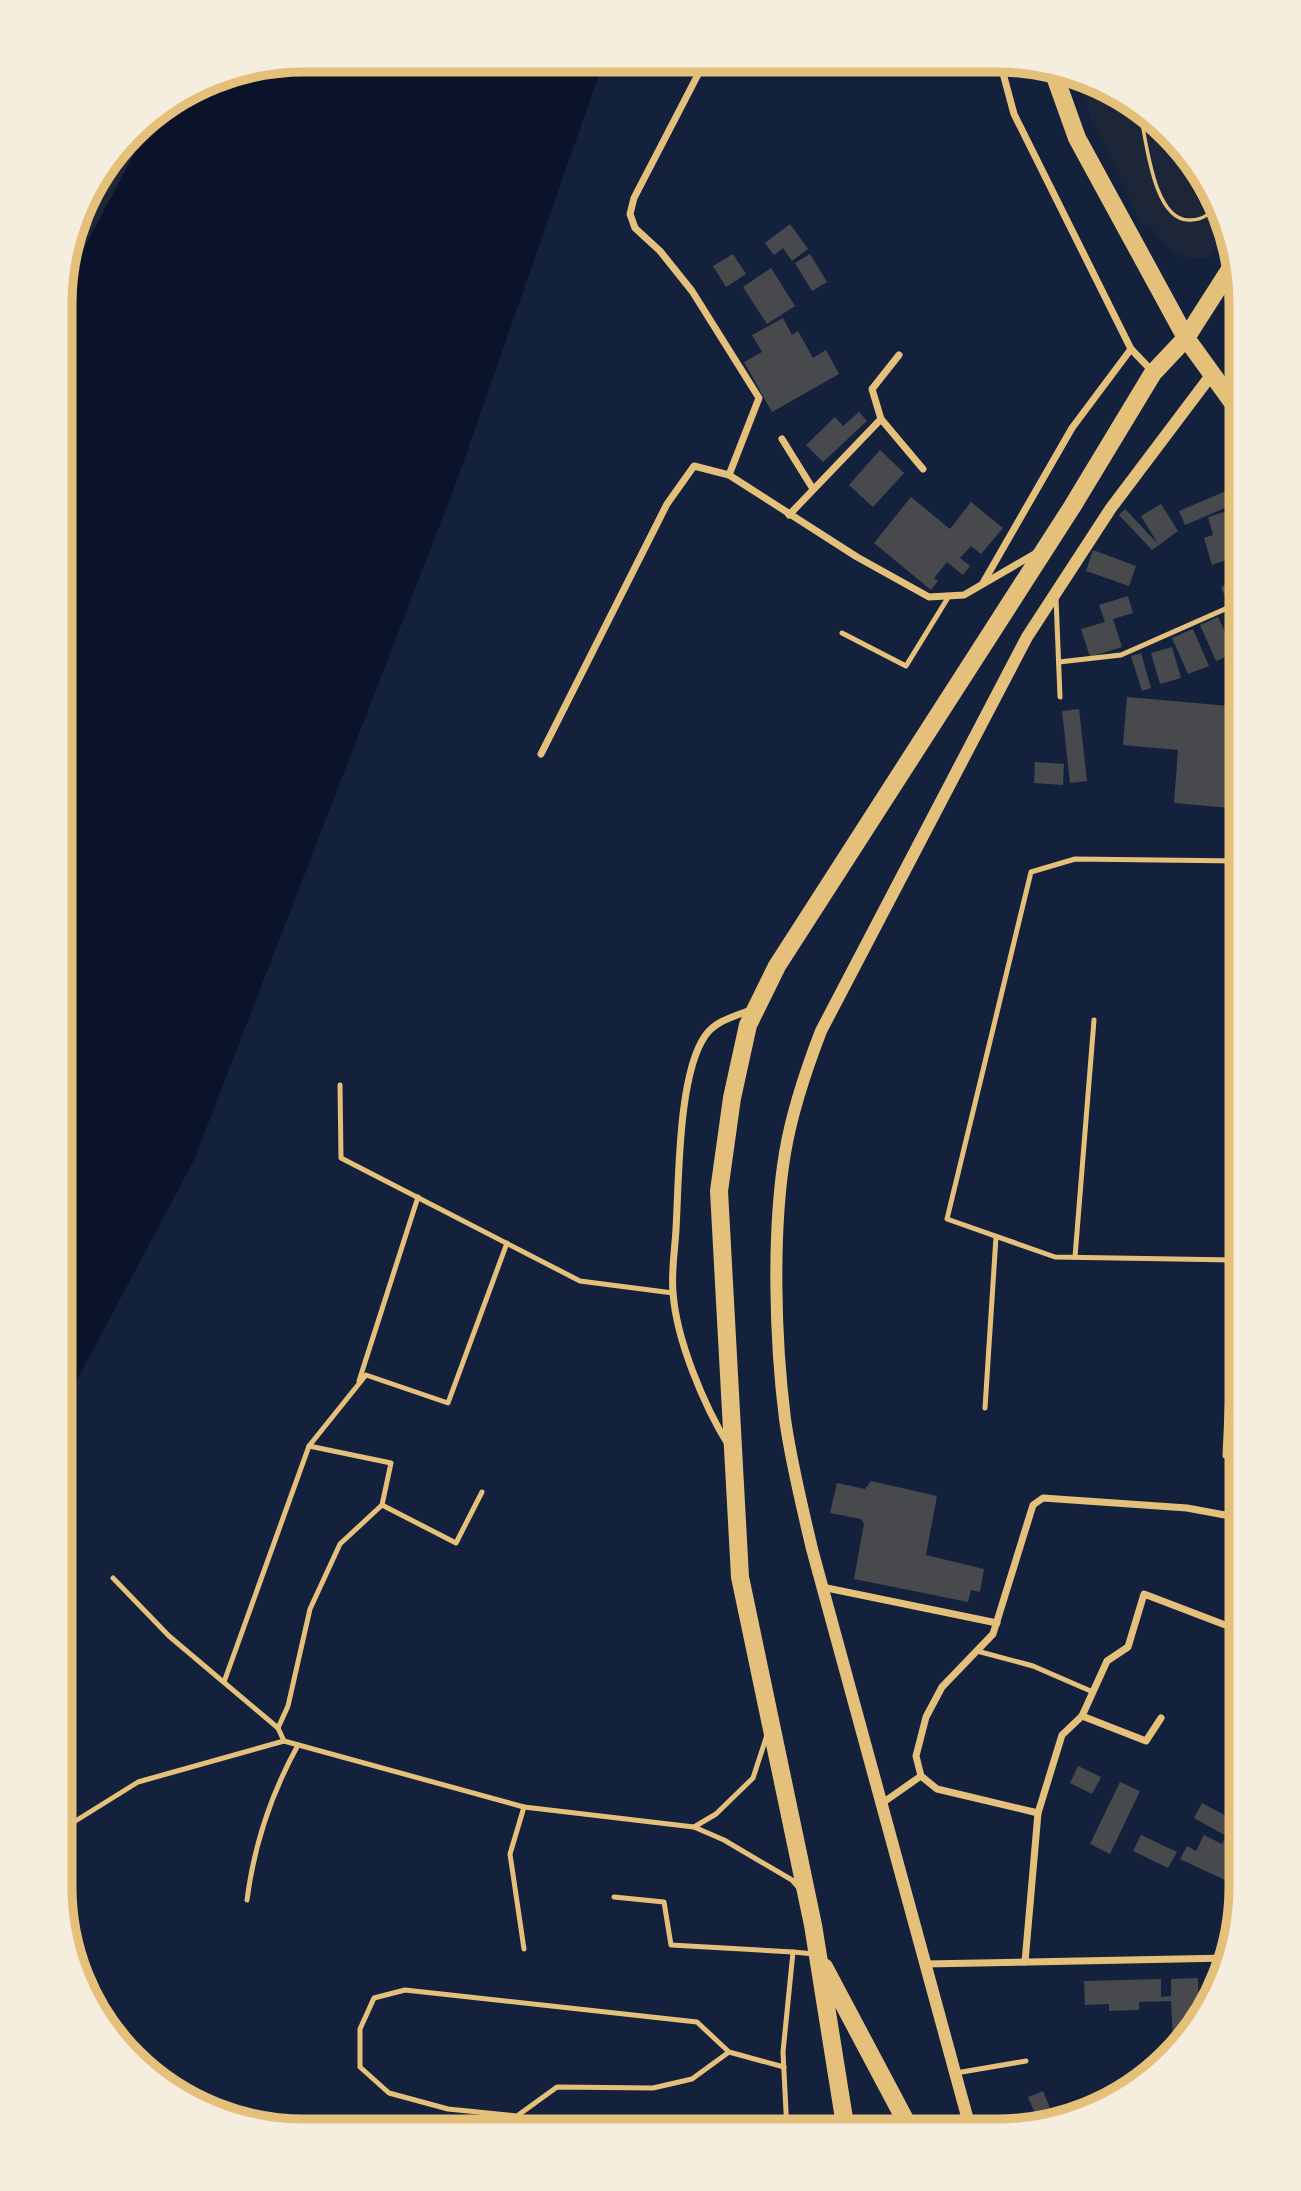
<svg xmlns="http://www.w3.org/2000/svg" width="1301" height="2191" font-family="'Fira Sans Condensed',sans-serif">
<style>
.green{fill:#1d2539}
.water{fill:#0b132b}
.building{fill:#48494c}
.lines{fill:none;stroke-linecap:round;stroke-linejoin:round}
.path{stroke:#e5c07b;stroke-width:3.5}
.service{stroke:#e5c07b;stroke-width:5}
.minor{stroke:#e5c07b;stroke-width:7}
.tertiary{stroke:#e5c07b;stroke-width:12}
.primary{stroke:#e5c07b;stroke-width:18}
.rim{fill:none;stroke:#e5c07b;stroke-width:9}
</style>
<rect width="100%" height="100%" fill="#14213d"/>
<!-- green -->
<g class="green">
<path d="M1078,82L1146,110L1223,210C1227,232 1223,243 1207,258C1177,261 1166,248 1150,226L1141,224L1092,120Z"/>
<path d="M158,111L62,289C62,268 75,211 86,193C102,168 132,126 158,111Z"/>
</g>
<!-- water -->
<path class="water" d="M303,60H604L456,483L194,1160L60,1412L62,289L157,111L210,78Z"/>
<!-- building -->
<g class="building">
<path d="M790,224L808,249L792,261L783,248L774,255L765,243Z"/>
<path d="M733,254L746,274L726,287L713,266Z"/>
<path d="M810,254L827,282L812,291L795,263Z"/>
<path d="M771,268L795,306L767,324L743,287Z"/>
<path d="M783,318L792,335L798,331L813,358L826,350L839,374L772,412L744,362L762,352L752,335Z"/>
<path d="M859,412L867,421L823,462L806,445L835,417L843,426Z"/>
<path d="M880,450L904,473L873,507L849,485Z"/>
<path d="M1240,485L1241,501L1185,525L1179,511Z"/>
<path d="M911,497L950,529L971,502L1003,528L981,554L971,546L960,558L970,566L963,575L947,562L934,578L938,581L931,590L874,543Z"/>
<path d="M1161,504L1178,531L1152,550L1119,515L1125,509L1158,544L1141,516Z"/>
<path d="M1237,508L1241,522V555L1212,565L1204,538L1213,535L1208,517Z"/>
<path d="M1093,550L1136,566L1129,586L1086,571Z"/>
<path d="M1241,566V600L1229,606L1221,587L1231,583L1226,572Z"/>
<path d="M1128,596L1133,613L1113,619L1122,647L1090,657L1081,629L1105,622L1099,605Z"/>
<path d="M1241,605V638L1228,612Z"/>
<path d="M1218,617L1235,653L1216,661L1200,625Z"/>
<path d="M1193,629L1209,666L1188,674L1172,638Z"/>
<path d="M1172,647L1181,678L1160,684L1151,653Z"/>
<path d="M1141,653L1151,688L1142,691L1131,656Z"/>
<path d="M1127,697L1241,707V809L1174,803L1178,750L1123,745Z"/>
<path d="M1079,709L1087,781L1070,783L1062,711Z"/>
<path d="M1035,762L1064,764L1063,785L1034,783Z"/>
<path d="M871,1481L937,1496L926,1555L984,1569L980,1592L971,1590L968,1602L854,1579L864,1524L861,1519L830,1513L837,1483L865,1489Z"/>
<path d="M1078,1766L1101,1777L1092,1794L1070,1783Z"/>
<path d="M1120,1782L1140,1791L1110,1854L1090,1844Z"/>
<path d="M1202,1803L1234,1820L1229,1829L1241,1836V1856L1227,1881L1180,1859L1187,1846L1196,1851L1204,1835L1222,1844L1226,1836L1194,1818Z"/>
<path d="M1141,1835L1177,1852L1168,1868L1133,1851Z"/>
<path d="M1198,1978L1199,2023L1191,2036L1166,2056L1165,2041H1173L1171,2001L1139,2002V2010L1109,2011V2004L1085,2005L1084,1981L1161,1979V1997L1171,1996V1979Z"/>
<path d="M1043,2091L1055,2120L1039,2123L1028,2097Z"/>
</g>
<g class="lines">
<!-- path -->
<path class="path" d="M1139,107C1146,135 1152,223 1191,220C1202,220 1212,213 1218,204"/>
<!-- service -->
<g class="service">
<path d="M1056,598L1060,697"/>
<path d="M842,633L906,666L949,596"/>
<path d="M1059,662L1121,655L1241,602"/>
<path d="M340,1085L341,1158L580,1281L673,1293"/>
<path d="M1075,1257L1094,1020"/>
<path d="M359,1381L418,1197"/>
<path d="M985,1408L996,1237"/>
<path d="M309,1446L391,1463L382,1505L456,1543L482,1492"/>
<path d="M1225,1456L1234,1260L1055,1257L947,1219L1031,872L1075,859L1241,861"/>
<path d="M113,1578L169,1636L278,1728L284,1741L524,1807L694,1827L724,1840L792,1880L799,1888"/>
<path d="M977,1651L1033,1666L1093,1692"/>
<path d="M224,1682L309,1446L366,1375L448,1403L507,1243"/>
<path d="M278,1728L288,1706L310,1609L340,1544L382,1505"/>
<path d="M524,1807L510,1854L524,1949"/>
<path d="M694,1827L716,1814L753,1778L767,1735"/>
<path d="M61,1830L138,1782L284,1741"/>
<path d="M614,1897L664,1902L671,1945L793,1952"/>
<path d="M247,1900C254,1845 271,1794 298,1745"/>
<path d="M729,2052L692,2079L653,2088L557,2087L517,2116L448,2109L389,2093L360,2067V2029L374,1998L405,1990L697,2022L729,2052L784,2067"/>
<path d="M956,2073L1026,2061"/>
<path d="M224,2110L301,2130"/>
<path d="M787,2131L783,2052L793,1952L815,1954"/>
</g>
<!-- minor -->
<g class="minor">
<path d="M705,61L634,198L630,214L635,228L660,251L692,291L759,398L729,475"/>
<path d="M1000,62L1014,114L1131,349L1153,372"/>
<path d="M881,419L872,389L899,355"/>
<path d="M782,439L813,489"/>
<path d="M789,515L881,419L923,469"/>
<path d="M983,583L1072,428L1131,349"/>
<path d="M541,754L667,504L694,466L729,475L857,557L929,597L964,595L1038,552"/>
<path d="M729,1446C704,1406 676,1339 673,1292C671,1272 675,1249 676,1229C679,1180 678,1075 705,1036C715,1021 735,1016 751,1010"/>
<path d="M822,1587L997,1623"/>
<path d="M1082,1716L1107,1661L1128,1647L1144,1594L1241,1631"/>
<path d="M881,1804L921,1776"/>
<path d="M1038,1813L937,1789L921,1776L916,1756L926,1717L942,1687L993,1634L1033,1505L1043,1498L1187,1508L1241,1518"/>
<path d="M1241,1889L1238,1886L1241,1881"/>
<path d="M1025,1962L1038,1813L1062,1735L1082,1716L1146,1741L1161,1718"/>
<path d="M926,1964L1228,1958"/>
</g>
<!-- tertiary -->
<path class="tertiary" d="M971,2131L812,1549C802,1506 791,1462 785,1419C775,1340 772,1231 785,1153C792,1111 806,1070 821,1031L1027,637L1111,508L1212,374"/>
<!-- primary -->
<g class="primary">
<path d="M1053,71L1077,138L1186,338L1241,414"/>
<path d="M824,1967L911,2131"/>
<path d="M846,2131L813,1925L740,1577L719,1191L732,1098L748,1025L777,966L1072,507L1153,373L1186,338L1234,263"/>
</g>
</g>
<!-- crop -->
<path d="M0 0H1301V2191H0ZM304 72H997A232 232 0 0 1 1229 304V1887A232 232 0 0 1 997 2119H304A232 232 0 0 1 72 1887V304A232 232 0 0 1 304 72Z" fill="#f5edde" fill-rule="evenodd"/>
<path class="rim" d="M304 72H997A232 232 0 0 1 1229 304V1887A232 232 0 0 1 997 2119H304A232 232 0 0 1 72 1887V304A232 232 0 0 1 304 72Z"/>
</svg>
